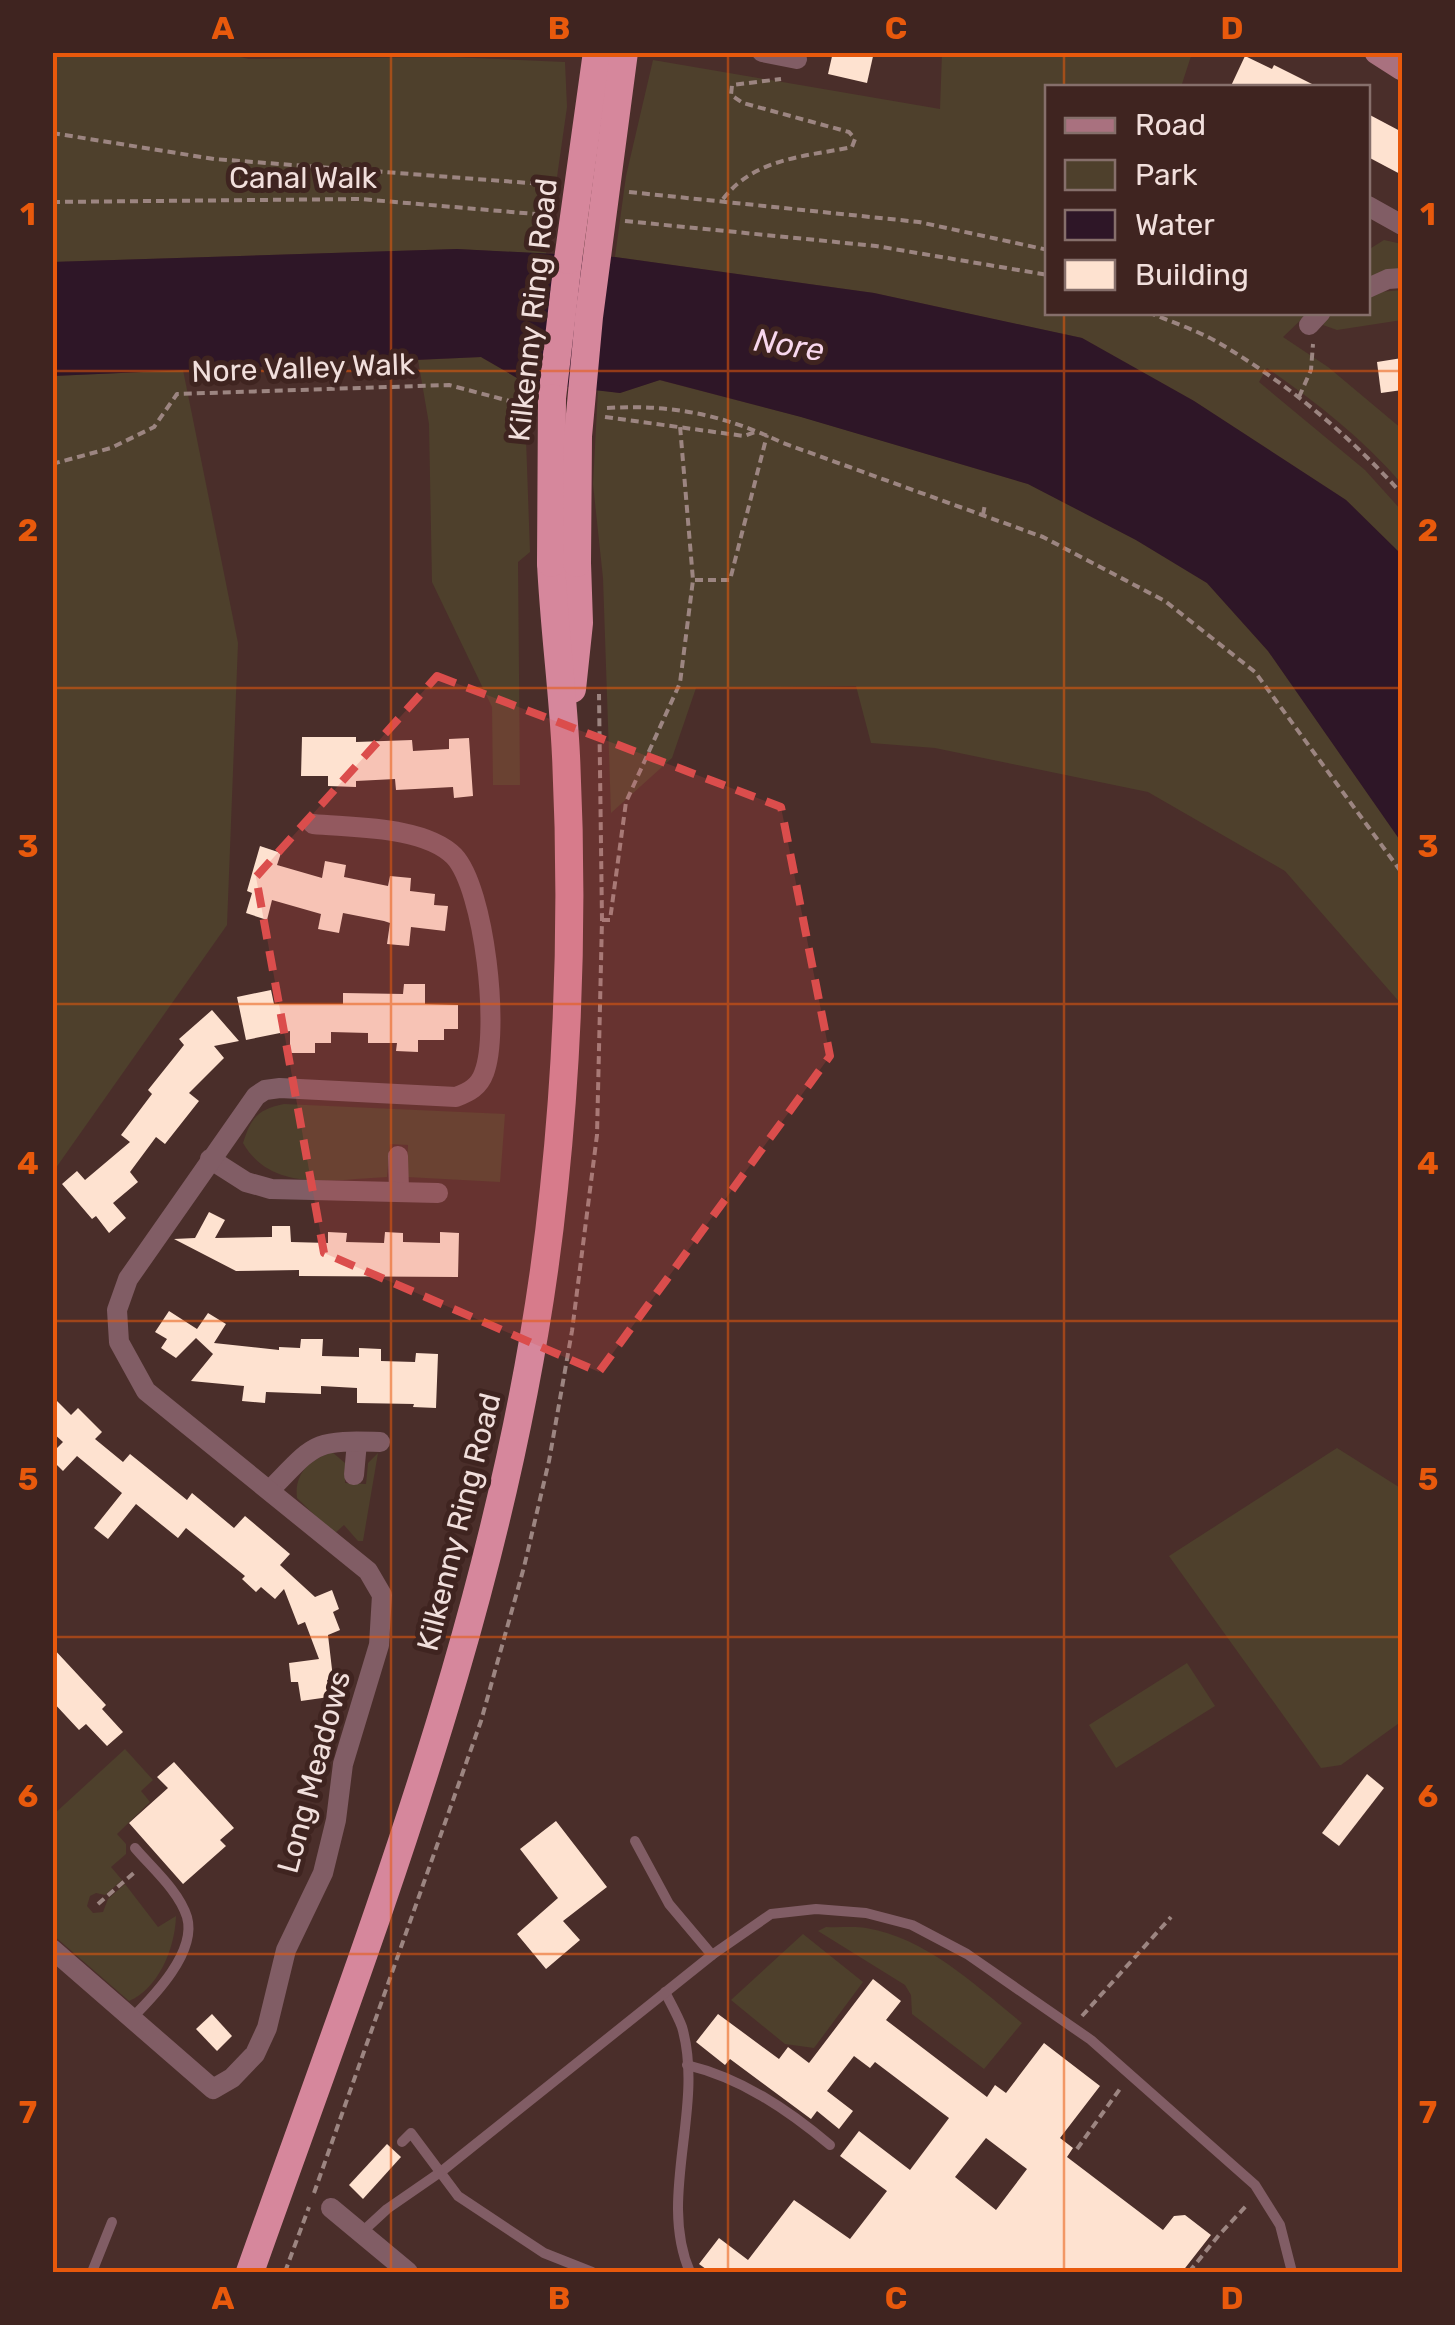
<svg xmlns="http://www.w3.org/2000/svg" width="1455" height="2325" font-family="Rubik,sans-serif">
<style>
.green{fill:#4e402c}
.water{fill:#2e1627}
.building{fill:#fee2d0;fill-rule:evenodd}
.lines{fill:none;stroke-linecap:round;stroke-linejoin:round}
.path{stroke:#9c8581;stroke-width:4;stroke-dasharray:8 5;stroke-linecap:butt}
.service{stroke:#815d65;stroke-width:10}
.minor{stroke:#815d65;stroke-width:20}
.secondary{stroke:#a9717f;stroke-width:25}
.trunk{stroke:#d6879c;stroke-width:28}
.trunk-bridge{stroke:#d6879c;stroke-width:28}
.marked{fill:#db4d4c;fill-opacity:0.2;stroke:#db4d4c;stroke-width:8;stroke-dasharray:20 12;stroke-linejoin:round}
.grid{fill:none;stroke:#e8590c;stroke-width:2.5;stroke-opacity:0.55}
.labels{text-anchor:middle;stroke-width:10;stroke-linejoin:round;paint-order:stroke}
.street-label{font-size:30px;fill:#f1dfdc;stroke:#3f2420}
.water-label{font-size:32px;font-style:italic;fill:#f8d7ed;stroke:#3f2420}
.neatline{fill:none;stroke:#e8590c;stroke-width:4}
.grid-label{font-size:32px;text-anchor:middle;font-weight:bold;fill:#e8590c}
</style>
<rect width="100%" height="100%" fill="#4a2e2a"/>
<!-- green -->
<g class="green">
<path d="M218,52L249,59L450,57L565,62L567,107L546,254L457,249L53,262L52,53Z"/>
<path d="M942,53H1192L1181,87L1048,88V312L1308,313L1283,337L1328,367L1402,429V484C1363,439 1316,402 1267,368L1259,382L1365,470L1402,511V555L1346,500L1194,401L1082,338L874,293L615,257L626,176L653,60L940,109Z"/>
<path d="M1384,240L1402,244V269L1368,279V250Z"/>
<path d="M1402,290V320L1337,330L1323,325L1330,313L1368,312V293Z"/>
<path d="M481,357L524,382L530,552L518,562L520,785H493L492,707L432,582L429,424L418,360Z"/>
<path d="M183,370L238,643L227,925L53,1172V376Z"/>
<path d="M659,380L802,417L1028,484L1136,540L1207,583L1268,651L1402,843V1005L1285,871L1148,792L935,748L871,743L856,686L696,688L672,758L611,813L603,578L593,484L598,390L620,393Z"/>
<path d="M284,1104L505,1114L500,1182L407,1177L408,1145L390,1144L387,1177C336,1179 272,1194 243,1143C251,1118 258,1109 284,1104Z"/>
<path d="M1337,1448L1402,1489V1721L1341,1765L1321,1768L1169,1556Z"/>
<path d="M332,1452L345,1463V1483L366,1484L368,1463L378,1453L363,1541H358L344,1525L334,1534L297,1498C294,1472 311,1460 332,1452Z"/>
<path d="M1187,1663L1215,1706L1116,1768L1089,1725Z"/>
<path d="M125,1749L153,1780L141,1791L150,1802L117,1834L126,1844V1854L111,1867L122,1880L105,1895L96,1893L90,1896L87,1906L93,1913L103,1912L108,1899L125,1884L158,1927L176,1916C175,1949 158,1989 129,2001L52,1934L53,1815Z"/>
<path d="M826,1927C839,1928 853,1926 866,1928C927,1938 976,1986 1022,2023L984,2069L912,2014L911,1995L905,1985L818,1931Z"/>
<path d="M803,1934L863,1982L814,2048L785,2044L731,2000Z"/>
</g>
<!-- water -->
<path class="water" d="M457,249L615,257L874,293L1082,338L1194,401L1346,500L1402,555V843L1268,651L1207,583L1136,540L1028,484L801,417L660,380L620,393L524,382L481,357L53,376L52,262Z"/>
<!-- building -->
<g class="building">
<path d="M833,52H874L867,83L828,74Z"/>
<path d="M1245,56L1272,69L1274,65L1320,88H1230Z"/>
<path d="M1368,114L1402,132V175L1368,157Z"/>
<path d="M1402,358V390L1381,393L1377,362Z"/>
<path d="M302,737H356V742L412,740L413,751L449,749V739L469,738L473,796L454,798L453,787L396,790L395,779L356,781V787L328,786V776H301Z"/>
<path d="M260,846L281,853L277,865L322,878L325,861L346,865L344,877L388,886L390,876L411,878L410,891L435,894L434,905L448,906L445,931L411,927L409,946L387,944L390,923L384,921L343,913L339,933L318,929L321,914L272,900L267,920L246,913L252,893L247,891Z"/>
<path d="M404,984H425V1004L458,1005V1029H444V1040H418V1052L396,1051L397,1043H368V1033L331,1032V1043H315V1053H290V1031L246,1040L237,997L271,990L274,1004H343V993L403,994Z"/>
<path d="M212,1010L239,1041L214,1046L224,1058L189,1093L199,1101L165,1144L156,1137L130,1172L138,1182L113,1203L126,1218L109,1233L96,1216L92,1219L62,1184L77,1171L85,1180L130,1142L121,1135L152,1094L148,1090L184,1045L179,1039Z"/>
<path d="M209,1212L225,1220L215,1238L272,1237V1226H290L291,1242L328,1243V1232L347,1233L346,1242L384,1243L385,1232L403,1233V1242L440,1243V1232L459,1233L458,1277L299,1276V1270L236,1271L174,1239L195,1238Z"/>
<path d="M169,1311L197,1329L208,1313L226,1324L214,1343L279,1350V1347L300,1348L301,1339H323L322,1356L359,1357V1348L381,1349V1361L415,1362L416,1353L438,1354L436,1408L413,1407L414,1404L357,1403V1388L321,1386V1394L266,1392L265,1403L242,1401L244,1386L191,1381L213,1354L196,1338L176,1358L161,1348L167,1339L155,1332Z"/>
<path d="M52,1396L71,1415L78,1408L102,1432L95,1439L123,1462L130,1454L187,1500L192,1493L234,1528L245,1516L290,1554L280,1565L315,1597L332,1590L339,1609L333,1612L340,1630L328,1635L333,1678L327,1680L329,1697L301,1701L298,1682H291L289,1663L319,1659L305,1622L298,1625L284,1589L275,1599L261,1587L256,1592L242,1579L245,1576L186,1528L178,1538L136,1504L108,1539L94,1528L122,1493L77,1456L63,1471L52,1460V1453L63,1442L52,1432Z"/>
<path d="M52,1647L106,1705L102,1709L123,1732L107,1746L86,1724L79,1730L52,1701Z"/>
<path d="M174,1762L234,1828L220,1840L226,1846L183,1884L129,1823L168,1788L157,1777Z"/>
<path d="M1367,1774L1384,1788L1339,1846L1322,1833Z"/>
<path d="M556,1821L607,1887L563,1921L580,1940L546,1969L517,1934L558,1898L520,1849Z"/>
<path d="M873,1979L901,2001L886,2020L987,2097L995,2085L1006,2093L1044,2043L1100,2086L1060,2138L1073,2148L1067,2157L1163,2230L1174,2216L1185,2215L1211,2235L1182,2272H710L699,2264L719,2238L748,2260L794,2200L850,2239L887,2191L840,2156L859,2131L910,2170L949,2118L875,2062L870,2068L854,2056L827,2091L853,2111L839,2129L817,2111L811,2119L730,2059L725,2065L696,2042L718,2014L779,2059L788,2047L809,2063ZM986,2138L1027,2169L996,2210L955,2177Z"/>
<path d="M212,2014L232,2036L217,2051L196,2029Z"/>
<path d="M387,2144L401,2157L363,2199L349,2185Z"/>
</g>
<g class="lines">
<!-- path -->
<g class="path">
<path d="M52,133L214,159L555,185"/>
<path d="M629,192L919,222L1048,250"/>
<path d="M723,199C755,158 803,157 852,147L855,139L849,132L743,103L731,95L732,85L781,79"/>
<path d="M52,202L360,199L547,215"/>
<path d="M625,221L876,246L1048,275"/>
<path d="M1148,312C1171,322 1197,330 1219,343C1287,383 1350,436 1402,494"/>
<path d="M1299,397L1311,370L1313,344"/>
<path d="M607,408C672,404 724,415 783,443L1043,537L1165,601L1255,672L1402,873"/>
<path d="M605,417L744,436L758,431"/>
<path d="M52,464L111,448L154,427L177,394L449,385L517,403L521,412H525"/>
<path d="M983,515L985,504"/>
<path d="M695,580H730L767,435"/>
<path d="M602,920H610L626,802L680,683L693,580L680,426"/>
<path d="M98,1904L136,1871"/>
<path d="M1082,2016L1171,1917"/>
<path d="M1077,2149L1122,2086"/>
<path d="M314,2193L481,1721L524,1567L549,1461L572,1331L597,1135L602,920L599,694"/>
<path d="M285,2272L309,2207"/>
<path d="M1189,2272L1219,2235L1248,2204"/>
</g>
<!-- service -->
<g class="service">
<path d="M635,1841L669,1904L712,1955"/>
<path d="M665,1992C671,2004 678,2016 682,2027C705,2107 657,2197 690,2272"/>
<path d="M132,2018C154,1996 197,1952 187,1917C179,1891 152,1868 135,1848"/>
<path d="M687,2065C741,2078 787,2109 830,2145"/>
<path d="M402,2142L411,2133L458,2196L544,2253L592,2272"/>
<path d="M361,2233L387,2209L442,2171L712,1955L771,1914L816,1909L866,1913L912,1925L967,1954L1091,2040L1255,2185L1280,2225L1292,2272"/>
<path d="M92,2272L112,2222"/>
</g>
<!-- minor -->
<g class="minor">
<path d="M762,52L797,59"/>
<path d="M1368,206L1402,225"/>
<path d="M1368,288L1388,279L1402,278"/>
<path d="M1309,325L1321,312"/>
<path d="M398,1156L399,1190"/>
<path d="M210,1159L246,1182L271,1189L438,1193"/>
<path d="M354,1475L357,1442"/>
<path d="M270,1490C316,1443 312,1440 380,1442"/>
<path d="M52,1949L213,2089L232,2078L255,2054L267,2028L286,1950L323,1873L336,1820L343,1764L379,1645L382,1595L368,1571L146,1391L119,1342L117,1310L128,1279L256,1096L265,1090L280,1088L456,1097C469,1092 479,1087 484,1073C500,1032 485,889 454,856C424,826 354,828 313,824"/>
<path d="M331,2208L408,2272"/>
</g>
<!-- secondary -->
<path class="secondary" d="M1377,52L1402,68"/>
<!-- trunk -->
<g class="trunk">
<path d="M552,398L568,260"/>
<path d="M572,689L579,623L577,563"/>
<path d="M250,2272C376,1917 516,1567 554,1188C569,1046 573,899 566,756C563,692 554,627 551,563"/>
</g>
<!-- trunk-bridge -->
<g class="trunk-bridge">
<path d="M568,260L597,52"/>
<path d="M551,563L552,398"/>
<path d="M577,563L578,436L589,317L624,52"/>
</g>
</g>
<!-- marked area -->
<path class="marked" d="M437,676L781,807L830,1056L599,1372L324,1253L256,877Z"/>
<!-- grid -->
<path class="grid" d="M391,52V2272M728,52V2272M1064,52V88M1064,312V2272M52,371H1402M52,688H1402M52,1004H1402M52,1321H1402M52,1637H1402M52,1954H1402"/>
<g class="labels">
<!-- street labels -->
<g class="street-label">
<text x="303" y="188">Canal Walk</text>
<text transform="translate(533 310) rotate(-84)" y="10">Kilkenny Ring Road</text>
<text transform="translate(303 368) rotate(-2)" y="10">Nore Valley Walk</text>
<text transform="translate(459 1522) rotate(-76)" y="10">Kilkenny Ring Road</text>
<text transform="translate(314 1772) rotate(-75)" y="10">Long Meadows</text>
</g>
<!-- water labels -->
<g class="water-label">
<text transform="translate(789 345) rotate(9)" y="11">Nore</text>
</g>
</g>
<!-- border -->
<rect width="1455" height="2325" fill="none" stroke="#3f2420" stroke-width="110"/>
<!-- legend -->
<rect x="1045" y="85" width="325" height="230" fill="#3f2420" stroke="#866f6b" stroke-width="2.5"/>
<rect x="1065" y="118" width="50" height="15" fill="#a9717f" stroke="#866f6b" stroke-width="2.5"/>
<text x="1135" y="135" font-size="30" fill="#f1dfdc">Road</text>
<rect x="1065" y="160" width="50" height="30" fill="#4e402c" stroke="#866f6b" stroke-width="2.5"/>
<text x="1135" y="185" font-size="30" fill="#f1dfdc">Park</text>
<rect x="1065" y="210" width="50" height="30" fill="#2e1627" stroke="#866f6b" stroke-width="2.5"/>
<text x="1135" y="235" font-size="30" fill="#f1dfdc">Water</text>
<rect x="1065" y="260" width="50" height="30" fill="#fee2d0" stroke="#866f6b" stroke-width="2.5"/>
<text x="1135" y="285" font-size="30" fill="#f1dfdc">Building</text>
<rect x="55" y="55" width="1345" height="2215" class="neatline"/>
<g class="grid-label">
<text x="223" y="39">A</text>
<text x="559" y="39">B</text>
<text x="896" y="39">C</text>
<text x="1232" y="39">D</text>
<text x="28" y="225">1</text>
<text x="1428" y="225">1</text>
<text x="28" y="541">2</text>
<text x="1428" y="541">2</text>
<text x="28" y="857">3</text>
<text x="1428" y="857">3</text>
<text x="28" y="1174">4</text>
<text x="1428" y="1174">4</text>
<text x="28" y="1490">5</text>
<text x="1428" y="1490">5</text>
<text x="28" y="1807">6</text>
<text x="1428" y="1807">6</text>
<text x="28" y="2123">7</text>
<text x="1428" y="2123">7</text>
<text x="223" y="2309">A</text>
<text x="559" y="2309">B</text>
<text x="896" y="2309">C</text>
<text x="1232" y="2309">D</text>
</g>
</svg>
